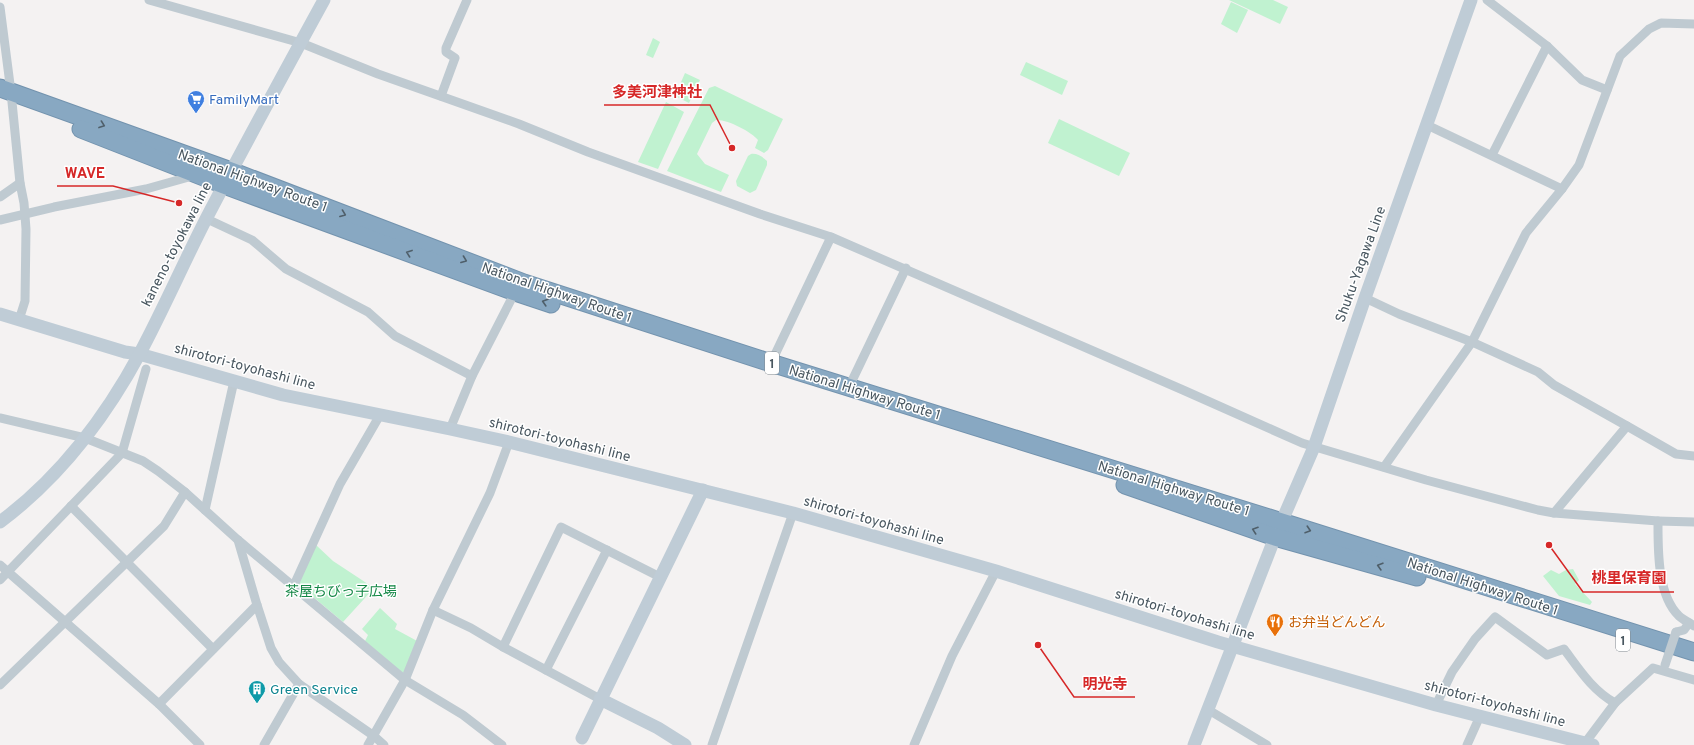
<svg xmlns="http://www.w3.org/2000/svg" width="1694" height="745" font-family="Overpass,'Noto Sans JP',sans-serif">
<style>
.green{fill:#c0f2d0}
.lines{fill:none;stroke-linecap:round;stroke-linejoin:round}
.highway-casing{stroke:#7393ae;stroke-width:19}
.street{stroke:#bfcad1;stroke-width:9}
.secondary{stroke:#bfccd6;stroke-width:13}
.highway{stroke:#88a8c2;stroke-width:17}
.street-bridge{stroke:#bfcad1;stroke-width:9}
.oneway{stroke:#4f5f6a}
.labels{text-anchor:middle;stroke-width:3;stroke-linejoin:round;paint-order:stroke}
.shield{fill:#fff;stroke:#808990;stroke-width:1}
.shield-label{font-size:13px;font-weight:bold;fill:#495760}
.shop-label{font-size:14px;fill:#366cbe;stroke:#fff;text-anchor:start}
.street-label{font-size:14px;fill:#495760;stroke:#fff}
.park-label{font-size:14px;fill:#148746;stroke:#fff}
.food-label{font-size:14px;fill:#c56008;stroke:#fff;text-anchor:start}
.culture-label{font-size:14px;fill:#0d838f;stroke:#fff;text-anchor:start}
.leader{fill:none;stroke:#d62828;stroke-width:1.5}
.callout-dot{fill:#d62828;stroke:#fff;stroke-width:1.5}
.callout-label{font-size:15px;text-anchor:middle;font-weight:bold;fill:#d62828;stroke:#fff;stroke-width:3;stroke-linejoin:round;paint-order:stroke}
</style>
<rect width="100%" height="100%" fill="#f4f2f2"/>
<!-- green -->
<g class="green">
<path d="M1229,0H1273L1288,7L1280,24Z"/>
<path d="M1231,2L1248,10L1237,33L1221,24Z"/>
<path d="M653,38L660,42L653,58L646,55Z"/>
<path d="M1026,62L1068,81L1062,95L1020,75Z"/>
<path d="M685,73L700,80L689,103L675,96Z"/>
<path d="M715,86L783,119L768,150L764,153L755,148L758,140C752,132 727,119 716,120L712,123L697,154L705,164L729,175L721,192L667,171L709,88Z"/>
<path d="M666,102L684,112L658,169L638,162Z"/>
<path d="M1059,119L1130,153L1119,176L1048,143Z"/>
<path d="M751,154C757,153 763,157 767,161V165L756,190L750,193L737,186L736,181L748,156Z"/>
<path d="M316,545L333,561L374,588L343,622L299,585L298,581Z"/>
<path d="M1573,569L1579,580L1575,584L1592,602L1590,605L1559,596L1543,576L1551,570L1559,574L1566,570Z"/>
<path d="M380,608L397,624L395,629L419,642L405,672L402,673L365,641L368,635L362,629Z"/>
</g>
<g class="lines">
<defs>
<g id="highway">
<path d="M0,88L231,171L524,283L771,363L1282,522L1694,652"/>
<path d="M81,129L224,185L515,292L551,304"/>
<path d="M1125,485L1275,537L1417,577"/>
</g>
</defs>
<!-- highway casing -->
<use href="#highway" class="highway-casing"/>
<!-- street -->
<g class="street">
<path d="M149,0L301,43L378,74L519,124L588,152L760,214L831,237L1183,390L1302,443L1426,480L1538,510L1554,513"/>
<path d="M1487,0L1547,46L1582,80L1607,90"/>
<path d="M0,7L11,92L20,183L24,203L26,229L25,301L19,320"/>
<path d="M441,96L455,58L446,52V48L467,0"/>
<path d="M1492,155L1547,46"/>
<path d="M1562,189L1579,165L1620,56L1649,29L1661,23L1694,24"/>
<path d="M0,197L20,183"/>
<path d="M207,219L252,240L286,269L368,312L395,336L472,376"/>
<path d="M0,220L54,207L146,189L196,175"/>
<path d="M1365,298L1399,314L1472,342L1538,372L1554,385L1627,426L1554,513L1658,521C1658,549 1657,595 1679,616C1683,620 1689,622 1694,626"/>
<path d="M771,363L831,237"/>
<path d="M849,387L906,268"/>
<path d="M0,418L85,438L143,461L158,471L185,492L238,540L405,680L463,715L502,745"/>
<path d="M1627,426L1676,454L1694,456"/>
<path d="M450,429L472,376L515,292"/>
<path d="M1384,467L1472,342L1526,233L1562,189L1427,125"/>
<path d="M71,506L213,649"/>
<path d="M205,510L234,381"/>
<path d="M1658,521L1694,522"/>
<path d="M238,540L257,605L271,648L279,662L299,684L374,736L384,745"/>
<path d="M0,565L159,704L200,745"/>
<path d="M0,580L122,453L146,369"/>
<path d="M294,585L340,484L380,415"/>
<path d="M433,610L471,628L503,647L600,699"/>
<path d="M1676,632L1684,630L1689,623"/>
<path d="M503,647L561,527L660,577"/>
<path d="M546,670L607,550"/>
<path d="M0,685L164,526L185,492"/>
<path d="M159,704L257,605"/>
<path d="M1436,705L1452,672L1475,639L1495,617L1547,655L1564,649C1579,669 1592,690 1615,703"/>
<path d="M1207,709L1267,745"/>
<path d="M1585,743L1615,703L1653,668L1694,680"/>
<path d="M264,745L299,684"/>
<path d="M368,745L405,680L433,610L490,493L509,442"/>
<path d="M712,745L793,513"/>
<path d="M914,745L952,656L996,571"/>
<path d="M1467,745L1480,716"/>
</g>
<!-- secondary -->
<g class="secondary">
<path d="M0,314L125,352L139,354L283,395L450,429L509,442L793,513L996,571L1218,642L1436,705L1593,745"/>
<path d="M0,522C59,478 105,418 140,353C163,310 183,264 206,219C244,146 284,73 324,0"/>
<path d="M600,699L658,728L685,745"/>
<path d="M582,738L703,490"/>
<path d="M1194,745L1275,537L1314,447L1365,298L1471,0"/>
</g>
<!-- highway -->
<use href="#highway" class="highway"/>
<!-- street-bridge -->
<path class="street-bridge" d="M1665,665L1676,632"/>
</g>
<!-- one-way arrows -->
<defs><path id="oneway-chevron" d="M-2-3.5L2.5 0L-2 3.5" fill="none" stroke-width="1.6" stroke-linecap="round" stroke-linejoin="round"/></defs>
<g class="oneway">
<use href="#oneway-chevron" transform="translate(102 125) rotate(20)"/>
<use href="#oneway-chevron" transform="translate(343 214) rotate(21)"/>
<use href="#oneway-chevron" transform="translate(409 253) rotate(-160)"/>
<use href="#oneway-chevron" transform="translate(464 260) rotate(21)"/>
<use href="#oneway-chevron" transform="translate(545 302) rotate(-163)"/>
<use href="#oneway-chevron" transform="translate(1255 530) rotate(-161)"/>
<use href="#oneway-chevron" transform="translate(1308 530) rotate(18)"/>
<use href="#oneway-chevron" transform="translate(1380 566) rotate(-164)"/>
</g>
<!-- icons -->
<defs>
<symbol id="supermarket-pin" viewBox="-11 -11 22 30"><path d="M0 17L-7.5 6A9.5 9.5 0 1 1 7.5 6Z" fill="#3f7fe0" stroke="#fff"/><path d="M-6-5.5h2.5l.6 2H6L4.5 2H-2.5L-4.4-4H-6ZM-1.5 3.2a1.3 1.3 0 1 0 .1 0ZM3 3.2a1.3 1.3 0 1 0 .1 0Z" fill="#fff"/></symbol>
<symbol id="restaurant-pin" viewBox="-11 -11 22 30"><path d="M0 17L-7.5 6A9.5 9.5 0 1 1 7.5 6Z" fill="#e8710a" stroke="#fff"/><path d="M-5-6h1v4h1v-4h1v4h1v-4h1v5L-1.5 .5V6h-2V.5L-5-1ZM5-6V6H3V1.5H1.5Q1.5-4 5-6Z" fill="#fff"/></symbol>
<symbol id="building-pin" viewBox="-11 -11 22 30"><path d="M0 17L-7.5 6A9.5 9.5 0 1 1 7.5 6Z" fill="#0f9aa8" stroke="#fff"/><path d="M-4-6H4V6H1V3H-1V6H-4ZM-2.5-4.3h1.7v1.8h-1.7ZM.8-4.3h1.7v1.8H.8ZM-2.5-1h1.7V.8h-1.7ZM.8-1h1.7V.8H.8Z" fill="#fff"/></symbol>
</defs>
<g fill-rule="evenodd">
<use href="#supermarket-pin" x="186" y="89" width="20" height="27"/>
<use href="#restaurant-pin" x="1265" y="612" width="20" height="27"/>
<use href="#building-pin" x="247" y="679" width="20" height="27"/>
</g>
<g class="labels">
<!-- shield labels -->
<g class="shield">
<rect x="765" y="352" width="14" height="22" rx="3"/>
<rect x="1616" y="629" width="14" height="22" rx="3"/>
</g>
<g class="shield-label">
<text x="772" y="368">1</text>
<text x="1623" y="645">1</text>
</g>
<!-- shop labels -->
<g class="shop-label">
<text x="209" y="104">FamilyMart</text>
</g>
<!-- street labels -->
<g class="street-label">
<text transform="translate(253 180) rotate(20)" y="5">National Highway Route 1</text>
<text transform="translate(176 244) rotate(-63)" y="5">kaneno-toyokawa line</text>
<text transform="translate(1360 264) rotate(-70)" y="5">Shuku-Yagawa Line</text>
<text transform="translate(557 292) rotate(19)" y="5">National Highway Route 1</text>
<text transform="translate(245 366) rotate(15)" y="5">shirotori-toyohashi line</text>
<text transform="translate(865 392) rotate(17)" y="5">National Highway Route 1</text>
<text transform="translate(560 439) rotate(14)" y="5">shirotori-toyohashi line</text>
<text transform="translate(1174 488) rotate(17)" y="5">National Highway Route 1</text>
<text transform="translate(874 520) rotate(16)" y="5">shirotori-toyohashi line</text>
<text transform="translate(1483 586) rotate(18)" y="5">National Highway Route 1</text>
<text transform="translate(1185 614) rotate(17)" y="5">shirotori-toyohashi line</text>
<text transform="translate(1495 703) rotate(15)" y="5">shirotori-toyohashi line</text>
</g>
<!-- park labels -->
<g class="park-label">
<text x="341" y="596">茶屋ちびっ子広場</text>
</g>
<!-- food labels -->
<g class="food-label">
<text x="1288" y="627">お弁当どんどん</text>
</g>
<!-- culture labels -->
<g class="culture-label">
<text x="270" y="694">Green Service</text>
</g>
</g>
<!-- callouts -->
<path class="leader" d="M732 148L710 105H604M179 203L113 186H57M1549 545L1583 592H1674M1038 645L1074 697H1135"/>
<g class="callout-dot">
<circle cx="732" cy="148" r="4"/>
<circle cx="179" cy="203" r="4"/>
<circle cx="1549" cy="545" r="4"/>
<circle cx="1038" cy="645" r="4"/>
</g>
<g class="callout-label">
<text x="657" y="97">多美河津神社</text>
<text x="85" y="178">WAVE</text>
<text x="1629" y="583">桃里保育園</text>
<text x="1105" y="689">明光寺</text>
</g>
</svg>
